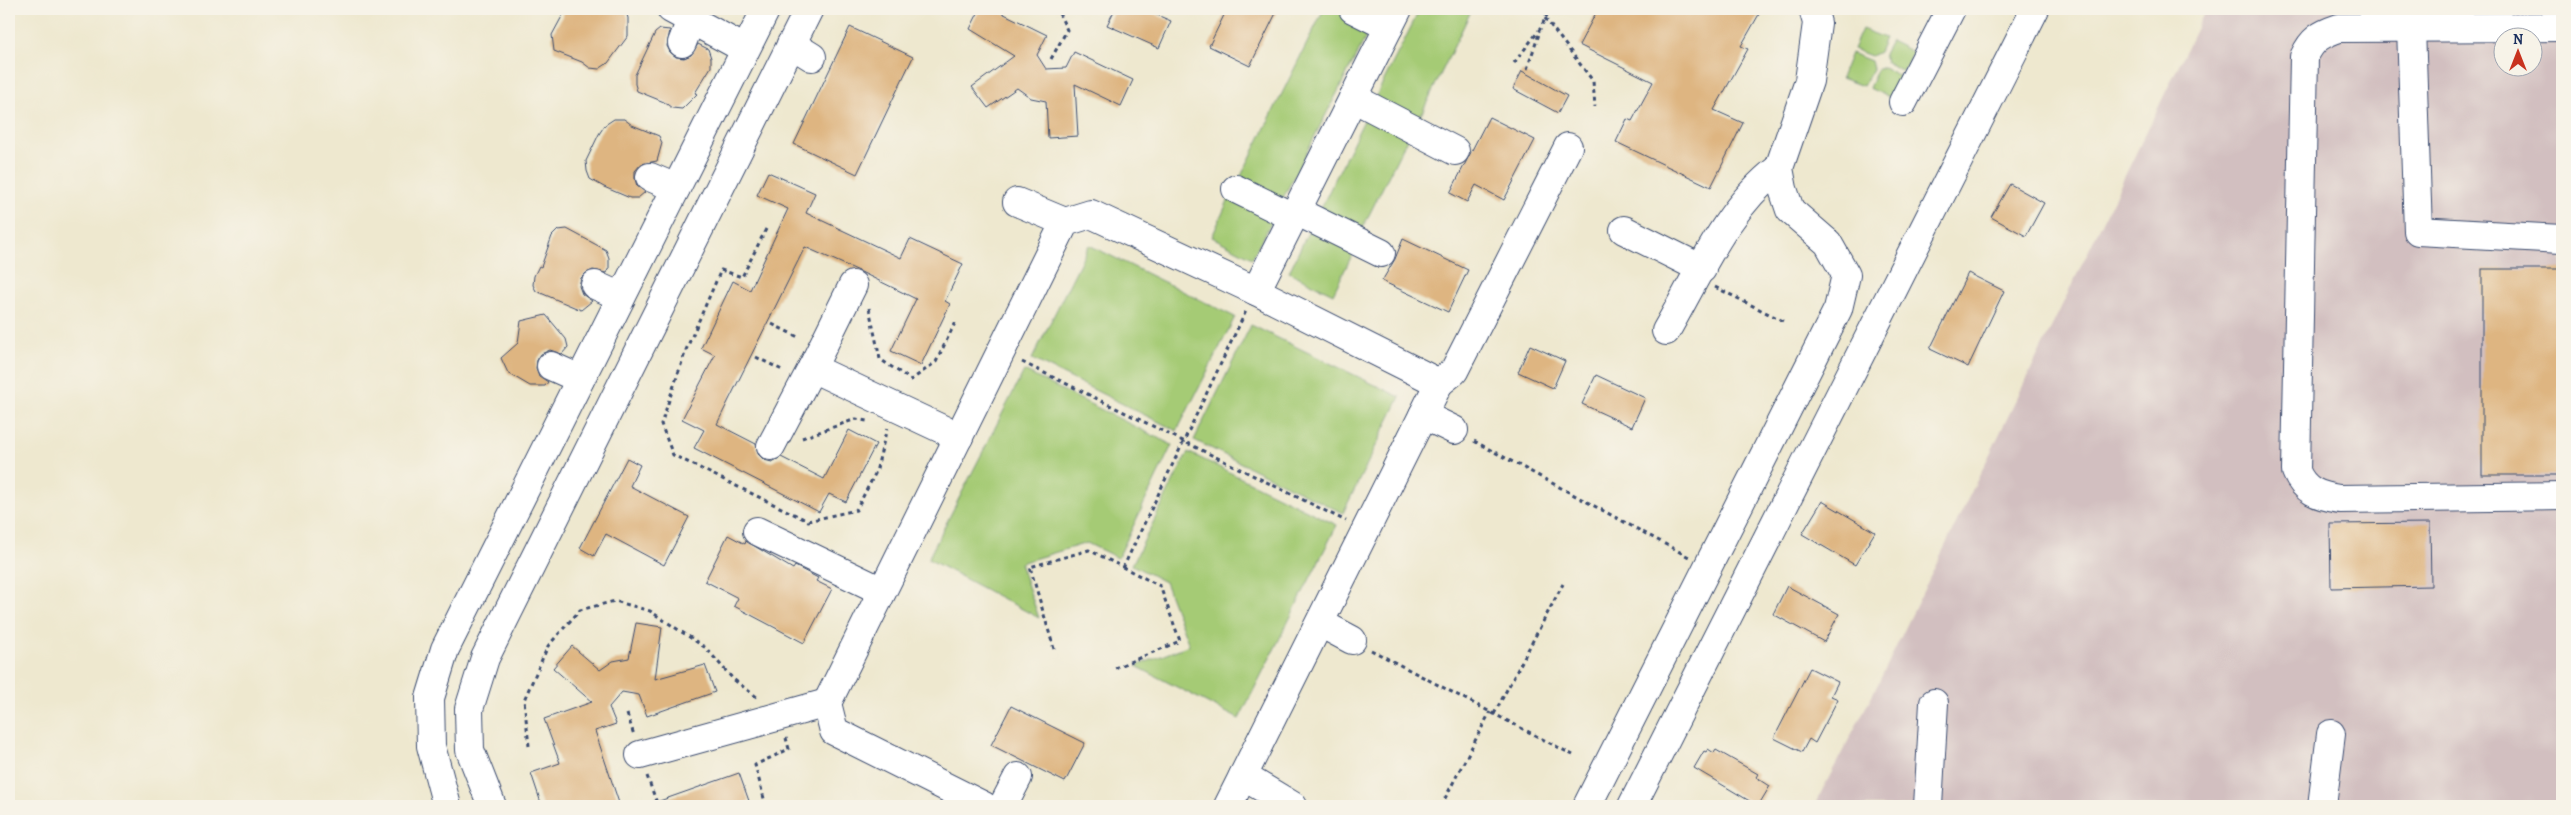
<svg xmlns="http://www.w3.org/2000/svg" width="2571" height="815" font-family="Alegreya,serif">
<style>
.industrial{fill:#d2bfc0;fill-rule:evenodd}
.green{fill:#a5cb75;stroke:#607d6a}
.building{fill:#deb581}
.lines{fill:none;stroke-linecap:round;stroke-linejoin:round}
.minor-casing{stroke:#3b4b6f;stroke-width:30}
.path{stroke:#3b4b6f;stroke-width:3;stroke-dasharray:4 4;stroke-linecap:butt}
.minor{stroke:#fff;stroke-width:28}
</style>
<rect width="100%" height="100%" fill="#f7f3e8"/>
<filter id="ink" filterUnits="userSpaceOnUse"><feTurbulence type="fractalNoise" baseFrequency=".02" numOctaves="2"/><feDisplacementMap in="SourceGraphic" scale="10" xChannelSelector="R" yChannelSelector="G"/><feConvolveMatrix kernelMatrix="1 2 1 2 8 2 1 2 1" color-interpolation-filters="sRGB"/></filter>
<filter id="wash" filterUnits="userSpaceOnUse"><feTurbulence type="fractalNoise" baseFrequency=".0096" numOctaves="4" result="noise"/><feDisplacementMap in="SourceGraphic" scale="20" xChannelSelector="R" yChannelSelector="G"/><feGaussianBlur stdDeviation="1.12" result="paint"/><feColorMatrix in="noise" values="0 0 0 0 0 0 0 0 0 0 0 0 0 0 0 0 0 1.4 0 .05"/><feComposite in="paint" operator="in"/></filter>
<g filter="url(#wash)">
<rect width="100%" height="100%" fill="#eee8cf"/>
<!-- industrial -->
<path class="industrial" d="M2206,9H2562V806H1814L1879,682ZM2504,38H2534V68H2504Z"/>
<!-- green -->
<g class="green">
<path d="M1324,9H1334L1371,27L1281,202L1239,180Z"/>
<path d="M1420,9H1472L1418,121L1374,100Z"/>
<path d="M1862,29L1885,38L1879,52L1871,56L1853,49Z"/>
<path d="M1891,41L1913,52L1903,71L1886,62L1884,54Z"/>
<path d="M1851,53L1871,61L1873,69L1863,86L1841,78Z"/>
<path d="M1883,67L1900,76L1889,97L1869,88L1877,70Z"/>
<path d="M1366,116L1409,135L1360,233L1319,212Z"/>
<path d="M1230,196L1275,216L1252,258L1212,237Z"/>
<path d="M1310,228L1355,249L1333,294L1289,272Z"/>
<path d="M1089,245L1235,317L1177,431L1032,359Z"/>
<path d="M1251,325L1400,397L1343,513L1194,440Z"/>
<path d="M1024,371L1172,445L1118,558L1087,543L1020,563L1039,618L928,559Z"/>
<path d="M1188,452L1337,525L1239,719L1136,666L1189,645L1165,582L1132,565Z"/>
</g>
<g id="blocks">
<!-- building -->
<g class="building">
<path d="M566,9H625L628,18V36L608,63L599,69L590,68L582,62L554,51L552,35Z"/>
<path d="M980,9H994L1047,35L1037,55L1046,69L1066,68L1074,52L1133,80L1121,106L1075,84L1078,136L1048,138L1046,101L1031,98L1017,88L988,108L972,87L1014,56L970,29Z"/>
<path d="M1115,9H1143L1171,21L1159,48L1107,25Z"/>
<path d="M1227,9H1278L1250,66L1209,46Z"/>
<path d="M1598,9H1762L1741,46L1748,49L1714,110L1743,123L1711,187L1616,142L1627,119L1632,121L1653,82L1579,45Z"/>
<path d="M850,27L913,57L857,174L794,144Z"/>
<path d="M660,29L670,30L667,46L670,52L676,57L684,58L691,55L698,44L708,49L711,58V67L695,93L697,94L682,109L672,108L664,102L637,91L635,84V75L655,33Z"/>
<path d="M1522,71L1567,96L1558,113L1513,89Z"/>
<path d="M1489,117L1535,140L1504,200L1476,185L1467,202L1450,193Z"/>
<path d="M614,119H624L632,125L659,136L662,143L657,161L641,164L635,171V179L637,186L645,192L638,198H630L604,187L590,179L587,171L586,161L599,134L605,125Z"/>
<path d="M768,172L815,193L806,213L901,258L910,239L963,264L945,301L950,304L921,365L891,351L916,299L859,271L805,247L717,424L756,444L758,454L764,460L772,462L781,457L824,479L849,430L876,444L846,502L829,494L819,512L694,448L704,430L682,419L715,355L701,348L733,281L750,290L788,209L757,195Z"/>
<path d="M2010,184L2044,203L2026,236L1991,217Z"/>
<path d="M567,229L606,250L609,258V268L606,273L593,270L586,273L581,278L579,286L582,294L592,301L581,310L536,291L533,285L534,276L539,266L541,267L552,236L558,230Z"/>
<path d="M1403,239L1468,270L1448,312L1382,281L1395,259Z"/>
<rect x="2482" y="269" width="80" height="206"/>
<path d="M1968,273L2004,291L1968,367L1930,349Z"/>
<path d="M546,315L566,339L568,347L562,354L550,350L541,354L537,360L536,368L539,376L548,382L545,386H530L508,373L501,358L518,343L521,321Z"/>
<path d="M1530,345L1565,361L1553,388L1518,372Z"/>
<path d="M1596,375L1645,398L1632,427L1582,404Z"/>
<path d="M627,458L640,465L630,486L689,517L664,565L606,534L594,556L580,548Z"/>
<path d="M1822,501L1875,532L1855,565L1802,534Z"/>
<path d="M2430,523L2431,586L2331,588L2330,524Z"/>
<path d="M728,535L745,544L746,541L793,569L795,566L818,578L816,581L832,589L804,643L734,606L738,598L705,581Z"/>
<path d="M1787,586L1839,614L1824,642L1773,614Z"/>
<path d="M636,623L662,627L655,679L705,665L715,692L647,716L639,695L622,692L609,707L616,724L595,731L620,806H542L531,773L560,763L544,719L592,702L553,668L572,646L600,670L613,661L629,658Z"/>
<path d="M1810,668L1838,682L1831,696L1838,699L1815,743L1809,739L1802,752L1774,738Z"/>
<path d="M1011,706L1085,743L1065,782L991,745Z"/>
<path d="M1708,749L1714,753L1716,750L1758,774L1756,777L1770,786L1758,806L1694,768L1704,751L1706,752Z"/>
<path d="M739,773L749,801L732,806H652L651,804Z"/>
</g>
</g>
</g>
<g filter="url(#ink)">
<use href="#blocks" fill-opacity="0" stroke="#3b4b6f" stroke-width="1"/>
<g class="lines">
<defs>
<g id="minor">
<path d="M671,9L745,49"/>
<path d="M1353,9L1389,27"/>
<path d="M2562,27L2339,28C2321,34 2312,39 2304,57L2296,471C2304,491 2319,496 2339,499L2562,496"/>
<path d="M2411,28L2418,231L2562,239"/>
<path d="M682,43L691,20"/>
<path d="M791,44L812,57"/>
<path d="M1353,98L1455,151"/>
<path d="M1903,102L1951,9"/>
<path d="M650,177L676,188"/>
<path d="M1236,189L1293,217"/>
<path d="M1017,202L1065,222"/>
<path d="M1296,211L1381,253"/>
<path d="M1624,230L1702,269"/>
<path d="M595,285L621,297"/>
<path d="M853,285L812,368L959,437"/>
<path d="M1256,291L1398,9"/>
<path d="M1666,331C1699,274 1726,208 1779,168"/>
<path d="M551,366L580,379"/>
<path d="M1439,383L1454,371L1568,147"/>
<path d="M1423,415L1454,430"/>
<path d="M771,446L812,368"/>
<path d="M757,531L882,591"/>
<path d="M1320,623L1352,640"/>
<path d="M640,755L827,703"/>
<path d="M1243,776L1293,806"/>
<path d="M447,806L431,746L430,698L445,649L766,9"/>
<path d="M492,806L470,750L469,709L485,658L809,9"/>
<path d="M984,806L834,731L827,703L1065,222L1091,214L1256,291L1439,383L1228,806"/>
<path d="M1003,806L1018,777"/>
<path d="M1587,806L1838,309L1846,275L1828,243L1790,210L1783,189L1779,168L1809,81L1817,23L1813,9"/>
<path d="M1632,806L2035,9"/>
<path d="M1928,806L1934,703"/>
<path d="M2322,806L2331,734"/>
</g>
</defs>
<!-- minor casing -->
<use href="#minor" class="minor-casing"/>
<!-- path -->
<g class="path">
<path d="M1545,18L1593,81L1595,107"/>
<path d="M1051,59L1067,30L1059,13L1052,9"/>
<path d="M1514,63L1540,29L1550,9"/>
<path d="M1527,69L1540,31"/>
<path d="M766,229L742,277L721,270L686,350L661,424L673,455L808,521L856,510L876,472L887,428"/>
<path d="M1715,287L1783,321"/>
<path d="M869,308L880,359L911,380L936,362L956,321"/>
<path d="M772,324L800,338"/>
<path d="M756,357L784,371"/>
<path d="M1022,362L1346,521"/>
<path d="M802,438L856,419L867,421"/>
<path d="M1474,441L1689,557"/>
<path d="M1123,568L1246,311"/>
<path d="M1054,649L1030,567L1089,550L1160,586L1180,641L1115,668"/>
<path d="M1371,650L1573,755"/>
<path d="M627,714L634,735"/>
<path d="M1494,714L1563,584"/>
<path d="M529,746L524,700L548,646L580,610L615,601L650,611L706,648L733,679L758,698"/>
<path d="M647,776L658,806"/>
<path d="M766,806L755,765L789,749L786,738"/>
<path d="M1441,806L1490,712"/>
</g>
<!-- minor -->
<use href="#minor" class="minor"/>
</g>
</g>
<!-- margin -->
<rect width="2571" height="815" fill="none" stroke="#f7f3e8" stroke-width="30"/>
<!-- north arrow -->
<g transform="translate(2518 52)"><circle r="24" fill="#f7f3e8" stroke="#9fa5b1"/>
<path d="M0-4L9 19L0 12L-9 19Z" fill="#c8321e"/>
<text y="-8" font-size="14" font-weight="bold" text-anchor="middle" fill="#1b2f5e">N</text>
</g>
</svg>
